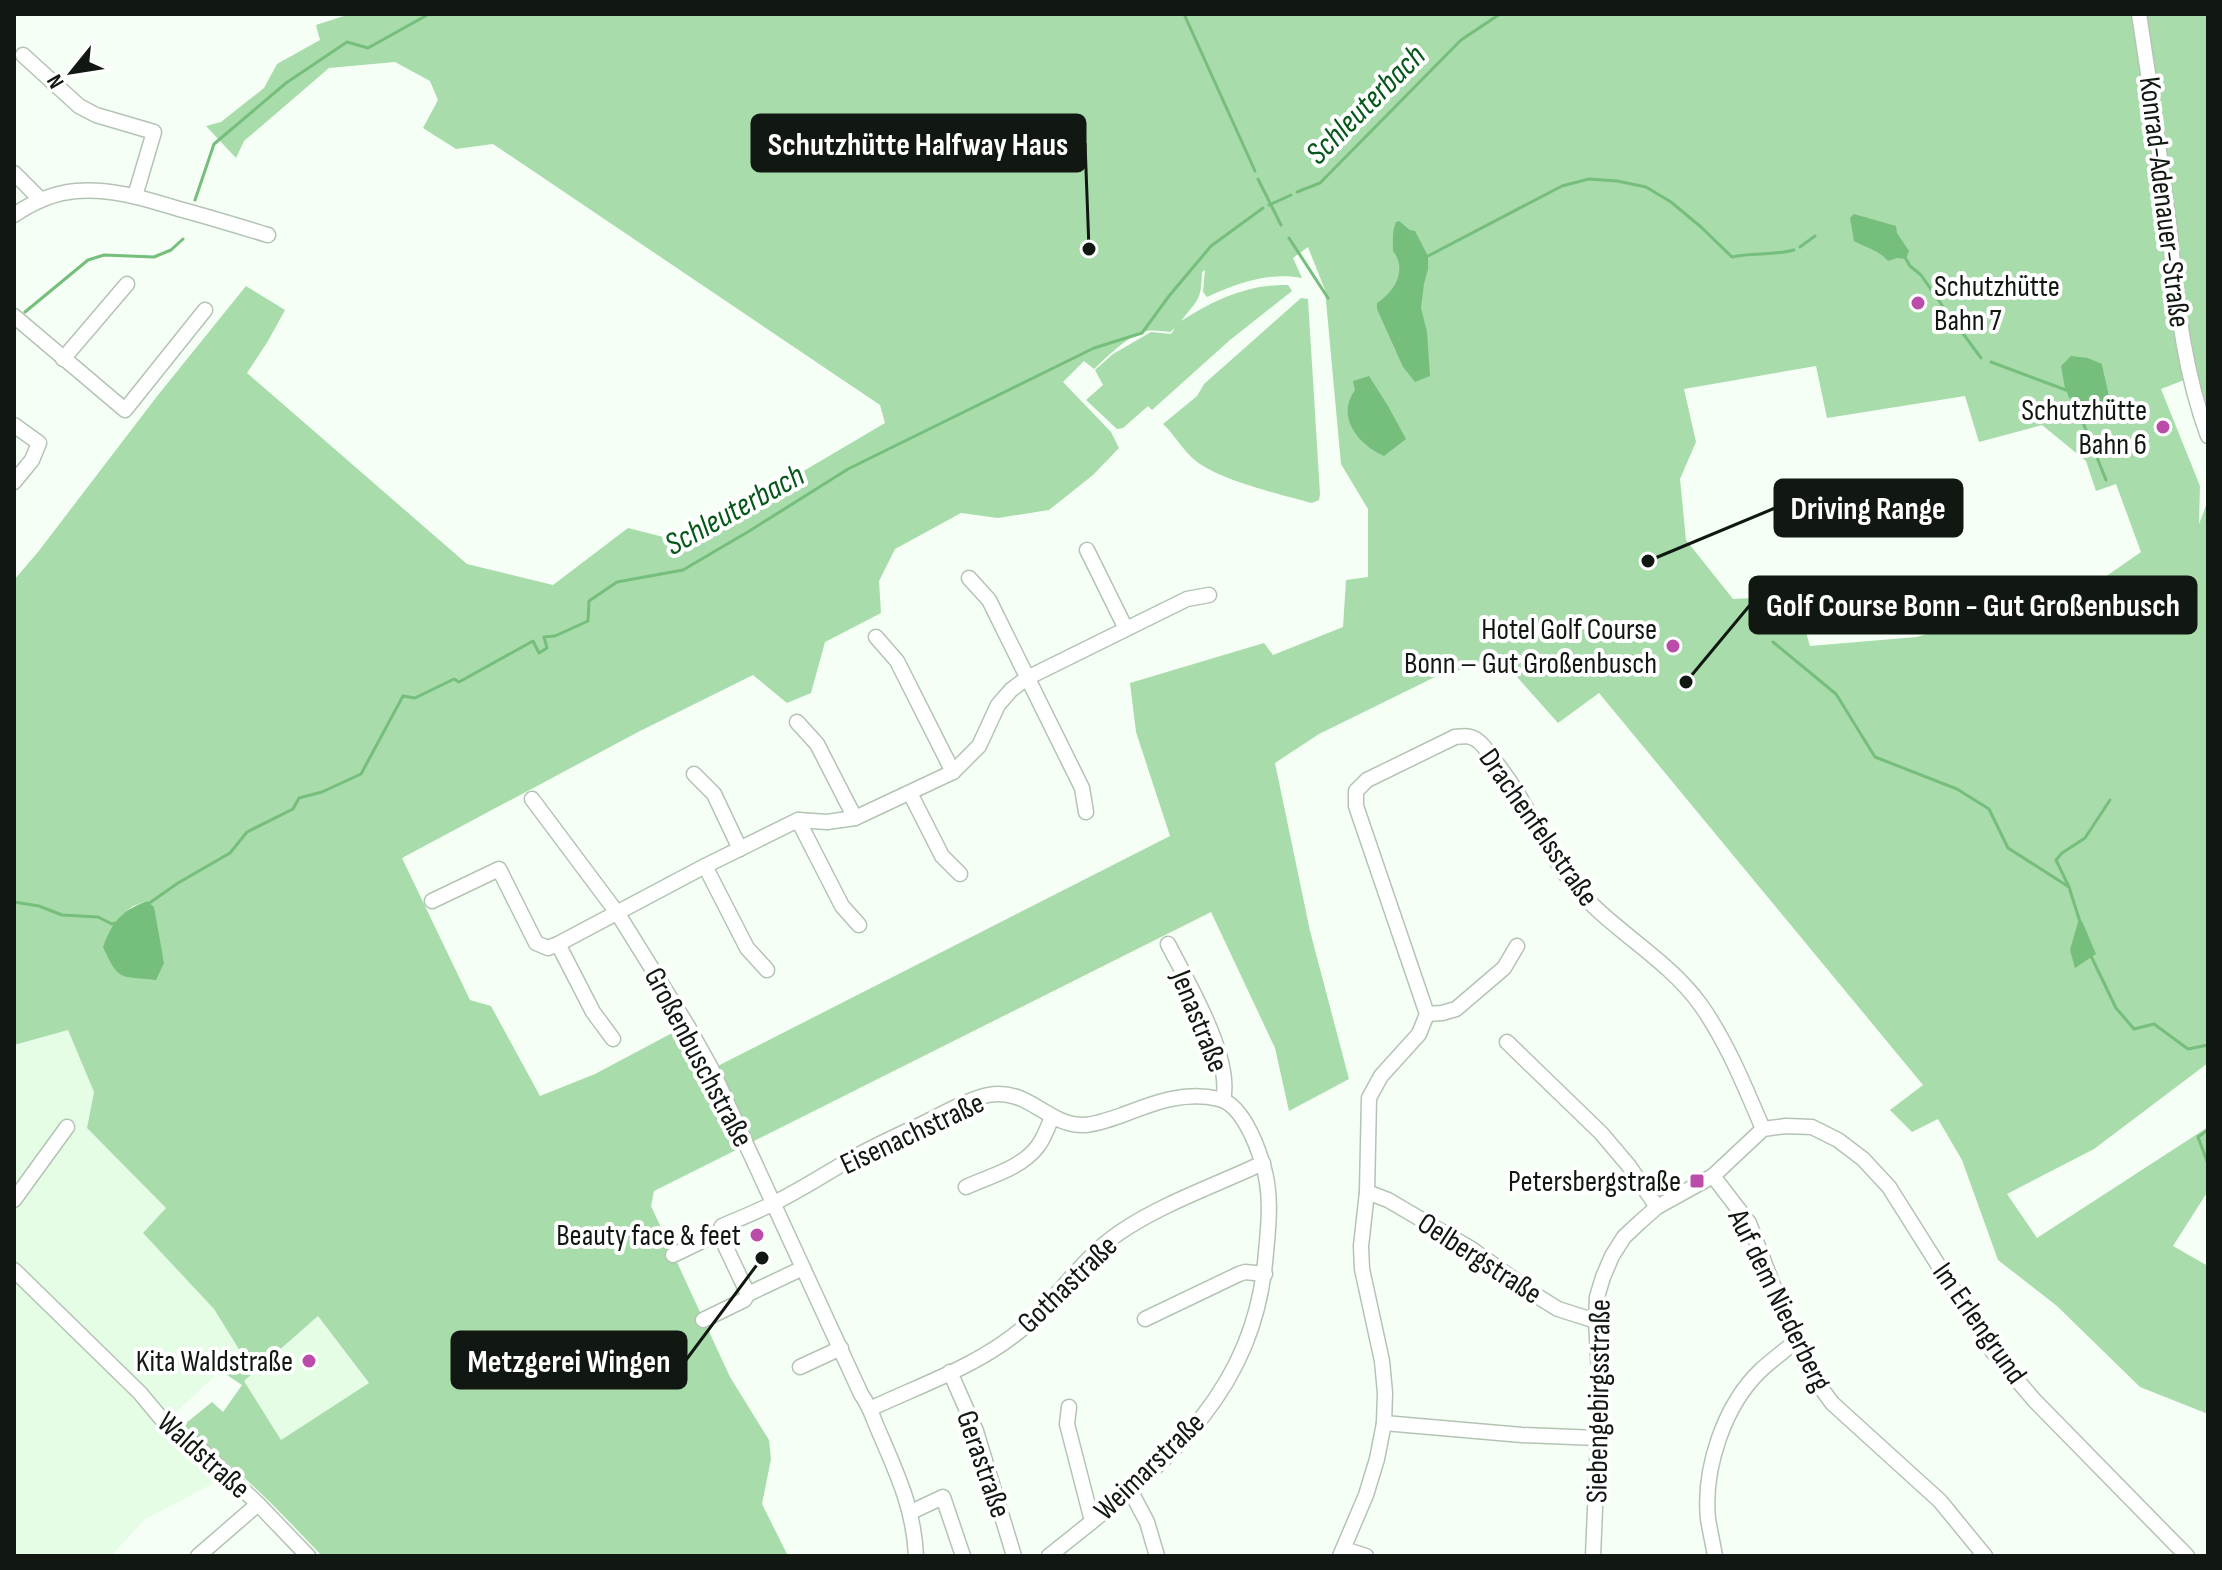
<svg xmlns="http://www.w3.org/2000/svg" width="2222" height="1570" font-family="'Sofia Sans Condensed',sans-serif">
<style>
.built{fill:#e5fce5}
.green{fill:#a8dcab;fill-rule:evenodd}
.water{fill:#76be7c}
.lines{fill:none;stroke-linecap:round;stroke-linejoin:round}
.stream{stroke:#76be7c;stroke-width:3}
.minor-casing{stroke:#b4c4b4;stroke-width:17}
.minor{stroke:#fff;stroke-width:14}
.poi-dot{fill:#bc4ca9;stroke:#fff;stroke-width:3}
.labels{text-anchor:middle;stroke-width:8;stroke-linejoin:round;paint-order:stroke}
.street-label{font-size:30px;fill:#111711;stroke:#fff}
.poi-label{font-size:30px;fill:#111711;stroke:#fff;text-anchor:end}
.water-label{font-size:32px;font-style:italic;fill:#055819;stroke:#fff}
.leader{fill:none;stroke:#111711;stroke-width:3}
.callout-dot{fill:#111711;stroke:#fff;stroke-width:3}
.callout{fill:#111711;stroke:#111711;stroke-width:3}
.callout-label{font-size:32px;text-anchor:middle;font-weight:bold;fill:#fff}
</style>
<rect width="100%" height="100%" fill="#f5fff5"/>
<!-- built -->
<g class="built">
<path d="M68,1030L94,1092L87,1128L166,1208L143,1233L214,1309L240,1352L158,1429L216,1469L224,1478L145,1519L111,1556H14V1045Z"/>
<path d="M318,1316L369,1384L281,1440L243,1381Z"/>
</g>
<!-- green -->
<g class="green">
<path d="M350,14H2208V408L2197,375L2161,389L2200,486L2199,524L2208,500V1063L2094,1149L2007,1194L2037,1238L2208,1127V1191L2173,1246L2208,1266V1414L2140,1387L2057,1306L1998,1260L1962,1160L1938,1119L1912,1132L1890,1110L1923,1085L1599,693L1558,723L1501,659L1437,676L1319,734L1275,763L1310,931L1349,1079L1289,1111L1275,1048L1211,912L654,1191L651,1206L730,1377L769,1440L771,1459L762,1504L788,1556H322C278,1510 234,1462 180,1428L212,1402L223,1412L242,1385L221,1371L240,1351L214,1309L143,1233L166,1208L87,1128L94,1092L68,1030L14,1045V580L38,552L158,395L246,286L285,310L268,341L247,373L467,564L553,585L628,528L683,542L885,423L880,405L493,144L456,149L423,128L438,100L430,81L395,62L329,68L244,141L236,158L206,126L221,122L264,88L277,64L320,40L316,25ZM1308,247L1325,290L1341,464L1368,509V577L1346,580L1343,627L1273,655L1264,643L1130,683L1136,732L1170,836L702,1074L676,1031L595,1074L540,1096L491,1006L470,1000L402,858L640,731L753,675L787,703L811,693L825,642L881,613L879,581L895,549L961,513L998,518L1049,510L1093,475L1119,448L1111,432L1063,382L1084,361L1094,369C1108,356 1125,338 1143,332C1152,329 1161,331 1170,332L1175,328L1171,334L1151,332L1113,354L1095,370L1103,385L1086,400L1117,429L1123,428L1148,406L1152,410L1230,340L1292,291L1288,285C1248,284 1214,300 1181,321C1198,299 1201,302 1202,272L1205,270L1203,292L1207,297C1238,283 1268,272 1302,278L1293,258ZM2102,364L2110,400L2076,414ZM1816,366L1827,418L1965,396L1979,442L2042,425L2086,461L2096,491L2116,484L2141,552L2098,582L1917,637L1810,646L1800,611L1791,596L1733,599L1686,540L1680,479L1696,442L1684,389ZM147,901L164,962L121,916L133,906ZM318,1316L369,1383L281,1440L244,1381Z"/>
<path d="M1301,298L1308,299L1320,494L1319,500L1312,503C1280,494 1221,481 1196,461C1183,451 1175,435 1163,424L1197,396L1204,384Z"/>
</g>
<!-- water -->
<g class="water">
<path d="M1854,214L1896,226L1897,233L1909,251L1906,259L1897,258L1888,261C1879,250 1866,248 1854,241L1850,218Z"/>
<path d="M1399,221L1410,230L1415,231L1428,256V269L1424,284L1421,308L1427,332L1430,376L1415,382L1403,367L1377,309V303C1394,292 1408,270 1393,251C1393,241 1392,231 1396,222Z"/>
<path d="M2071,356L2088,358L2102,364L2110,400L2076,414L2065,388L2061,366Z"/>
<path d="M1369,376L1388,406L1406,439L1384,456C1359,445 1335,417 1355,390L1353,381Z"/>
<path d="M147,901L154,907L164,963L156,980C120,976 119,982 103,947C113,921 121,911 147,901Z"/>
<path d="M2082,921L2096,954L2075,968L2070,950L2078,922Z"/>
</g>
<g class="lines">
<!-- stream -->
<g class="stream">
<path d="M1184,14L1255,171"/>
<path d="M1258,179L1281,225"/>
<path d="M1297,192L1320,183L1461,40L1500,14"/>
<path d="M195,200L214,144L286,83L347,42L368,48L429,14"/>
<path d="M1269,205L1291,195"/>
<path d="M1289,238L1328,298"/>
<path d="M1800,247L1815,236"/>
<path d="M1428,256L1562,186L1589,179L1617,181L1646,187L1671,202L1701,227L1732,257C1752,252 1773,256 1794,250"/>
<path d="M1906,259L1910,266L1921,275L1944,308"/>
<path d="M25,312L88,260L104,255L154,257L171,250L183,239"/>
<path d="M1950,316L1981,358"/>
<path d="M1991,362L2066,390"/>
<path d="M2078,410L2106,480"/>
<path d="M1773,642L1836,694L1875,757L1957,789L1989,809L2008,848L2069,887"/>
<path d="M14,902L39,906L62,915L98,917L112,924L114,923"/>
<path d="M148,904L178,883L230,853L247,832L293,809L299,798L322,792L361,774L403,696L415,698L454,679L459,682L533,641L539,653L547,648L544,637L555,636L588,621L589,601L617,582L683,570L751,530L848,469L1094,348L1142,333L1169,296L1211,246L1263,208"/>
<path d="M2081,925L2069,887L2056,860L2062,853L2085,838L2110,800"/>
<path d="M2091,956L2116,1008L2134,1029L2154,1024L2188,1049L2208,1045"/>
<path d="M2208,1130L2198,1137L2208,1164"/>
</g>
<defs>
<g id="minor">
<path d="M2139,14C2150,85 2160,155 2169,226C2177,299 2182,366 2208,436"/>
<path d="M23,55L79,106L96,115L154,132L135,196"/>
<path d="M14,173L40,199"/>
<path d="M14,215C33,202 53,193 76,191C112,188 146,199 179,209C209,217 238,226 268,235"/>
<path d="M14,316L125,410L205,310"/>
<path d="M63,359L127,284"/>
<path d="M14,425L39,443L32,460L14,482"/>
<path d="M1087,550L1126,629"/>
<path d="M969,578L989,600L1082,788L1086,812"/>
<path d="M876,637L897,661L953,772"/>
<path d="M797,722L817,744L855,818"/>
<path d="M694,774L714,794L740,849"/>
<path d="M910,793L942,856L960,874"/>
<path d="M532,799L618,914L687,1025L711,1068L861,1394C871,1408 873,1419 880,1434C898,1476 914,1510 916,1556"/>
<path d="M798,820L842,906L859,925"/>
<path d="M705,866L747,948L767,970"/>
<path d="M432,901L499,869L536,943L548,948L558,944L705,866L798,820L827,822L855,818L953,772L979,746L998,705L1011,690L1027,678L1187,599L1209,595"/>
<path d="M558,944L593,1012L613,1039"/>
<path d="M1168,944C1187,981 1233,1058 1223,1100"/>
<path d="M1427,1014L1442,1013L1456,1009L1504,968L1517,946"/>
<path d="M1507,1042L1601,1133L1629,1166L1657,1207"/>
<path d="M1763,1129L1786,1126L1812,1127L1838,1140L1863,1159L1889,1187L1993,1352L2035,1401L2187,1556"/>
<path d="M1713,1176L1749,1223L1795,1342L1816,1381L1832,1403L1940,1501L1985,1556"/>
<path d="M966,1187C990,1176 1022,1168 1038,1146C1044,1138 1048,1127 1052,1117"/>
<path d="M1367,1192L1388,1200L1470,1248L1537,1296L1558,1309L1596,1321"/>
<path d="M14,1200L67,1127"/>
<path d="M719,1233L748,1294"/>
<path d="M673,1255L719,1233L722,1226C739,1219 756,1212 772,1204C799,1191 825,1174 851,1159C874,1146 898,1135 922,1124C943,1114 966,1100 988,1095C1029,1087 1047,1126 1084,1125C1098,1124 1111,1119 1125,1114C1156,1102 1185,1091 1219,1099C1241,1104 1256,1142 1262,1162C1272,1191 1269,1222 1266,1252C1255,1401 1156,1470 1049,1556"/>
<path d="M14,1270L140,1393L170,1429L199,1448L258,1504L308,1556"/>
<path d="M1145,1319L1239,1274L1245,1272L1265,1274"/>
<path d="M703,1320L744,1300L748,1294L803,1268"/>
<path d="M800,1367L841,1348"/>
<path d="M950,1372L976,1431L1014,1556"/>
<path d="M1069,1407L1067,1424L1092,1521"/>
<path d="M872,1408C923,1384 980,1365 1023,1328C1058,1298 1081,1259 1119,1233C1161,1204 1216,1185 1263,1163"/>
<path d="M1384,1423L1522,1435L1597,1438"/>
<path d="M1130,1490L1147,1522L1157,1556"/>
<path d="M911,1512L943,1497L963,1556"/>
<path d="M1344,1549L1366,1556"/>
<path d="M198,1556L258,1504"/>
<path d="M1340,1556L1366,1495L1377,1459L1384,1423L1385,1393L1382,1361L1362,1269L1361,1246L1367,1192L1369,1098L1381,1076L1419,1034L1427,1014L1356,806V791L1367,780L1455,737C1464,736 1471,735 1478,741C1484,745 1489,754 1494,760C1521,793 1538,832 1561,868C1598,924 1661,951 1700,1004C1727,1042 1745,1087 1763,1129"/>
<path d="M1593,1556L1600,1392L1596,1321L1597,1297L1603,1277L1612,1256L1624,1237L1640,1222L1657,1207L1713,1176L1763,1129"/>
<path d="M1715,1556C1713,1544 1710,1531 1708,1519C1703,1469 1724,1405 1761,1370C1772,1360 1784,1351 1795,1342"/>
</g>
</defs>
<!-- minor casing -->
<use href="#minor" class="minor-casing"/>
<!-- minor -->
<use href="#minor" class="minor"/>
</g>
<!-- markers -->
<g class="poi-dot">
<circle cx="1918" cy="303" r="8"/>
<circle cx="2163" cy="427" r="8"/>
<circle cx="1673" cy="646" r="8"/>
<rect x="1689" y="1173" width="16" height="16" rx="4"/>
<circle cx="757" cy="1235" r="8"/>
<circle cx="309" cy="1361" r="8"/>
</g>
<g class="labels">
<!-- street labels -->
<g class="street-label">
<text transform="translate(2165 202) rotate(83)" y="10">Konrad-Adenauer-Straße</text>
<text transform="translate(1539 827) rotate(55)" y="10">Drachenfelsstraße</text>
<text transform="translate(1200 1021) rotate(68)" y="10">Jenastraße</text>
<text transform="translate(699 1057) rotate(62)" y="10">Großenbuschstraße</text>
<text transform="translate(912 1133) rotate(-25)" y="10">Eisenachstraße</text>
<text transform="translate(1480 1258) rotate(33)" y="10">Oelbergstraße</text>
<text transform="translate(1067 1284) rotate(-44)" y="10">Gothastraße</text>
<text transform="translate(1780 1300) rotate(64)" y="10">Auf dem Niederberg</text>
<text transform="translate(1980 1323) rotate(55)" y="10">Im Erlengrund</text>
<text transform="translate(1598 1401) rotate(-89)" y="10">Siebengebirgsstraße</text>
<text transform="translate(204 1455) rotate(42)" y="10">Waldstraße</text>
<text transform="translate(984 1464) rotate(71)" y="10">Gerastraße</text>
<text transform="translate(1149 1466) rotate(-44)" y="10">Weimarstraße</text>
</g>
<!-- poi labels -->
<g class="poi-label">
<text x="1934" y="296" text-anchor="start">Schutzhütte<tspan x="1934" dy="34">Bahn 7</tspan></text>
<text x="2147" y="420">Schutzhütte<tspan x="2147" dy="34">Bahn 6</tspan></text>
<text x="1657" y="639">Hotel Golf Course<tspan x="1657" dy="34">Bonn – Gut Großenbusch</tspan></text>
<text x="1681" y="1191">Petersbergstraße</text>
<text x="741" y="1245">Beauty face &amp; feet</text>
<text x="293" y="1371">Kita Waldstraße</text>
</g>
<!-- water labels -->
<g class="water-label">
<text transform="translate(1365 104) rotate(-45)" y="11">Schleuterbach</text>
<text transform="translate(734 509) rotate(-29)" y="11">Schleuterbach</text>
</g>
</g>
<!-- callouts -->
<path class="leader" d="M1089 249L1085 143M1648 561L1775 508M1686 682L1750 605M762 1258L686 1360"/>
<g class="callout-dot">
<circle cx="1089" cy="249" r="8"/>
<circle cx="1648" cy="561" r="8"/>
<circle cx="1686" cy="682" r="8"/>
<circle cx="762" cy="1258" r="8"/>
</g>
<g class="callout">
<rect x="752" y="115" width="333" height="56" rx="8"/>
<rect x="1775" y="480" width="187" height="56" rx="8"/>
<rect x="1750" y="577" width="446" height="56" rx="8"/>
<rect x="452" y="1332" width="234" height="56" rx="8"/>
</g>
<g class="callout-label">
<text x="918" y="155">Schutzhütte Halfway Haus</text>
<text x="1868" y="519">Driving Range</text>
<text x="1973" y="616">Golf Course Bonn - Gut Großenbusch</text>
<text x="569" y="1372">Metzgerei Wingen</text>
</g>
<!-- border -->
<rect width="2222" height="1570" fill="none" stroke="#111711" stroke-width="32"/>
<!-- north arrow -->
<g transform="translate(72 72) rotate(240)" stroke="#ffffff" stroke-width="6" paint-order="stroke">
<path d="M0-6L14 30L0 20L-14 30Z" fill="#111711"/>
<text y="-12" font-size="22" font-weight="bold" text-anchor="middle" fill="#111711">N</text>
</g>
</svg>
